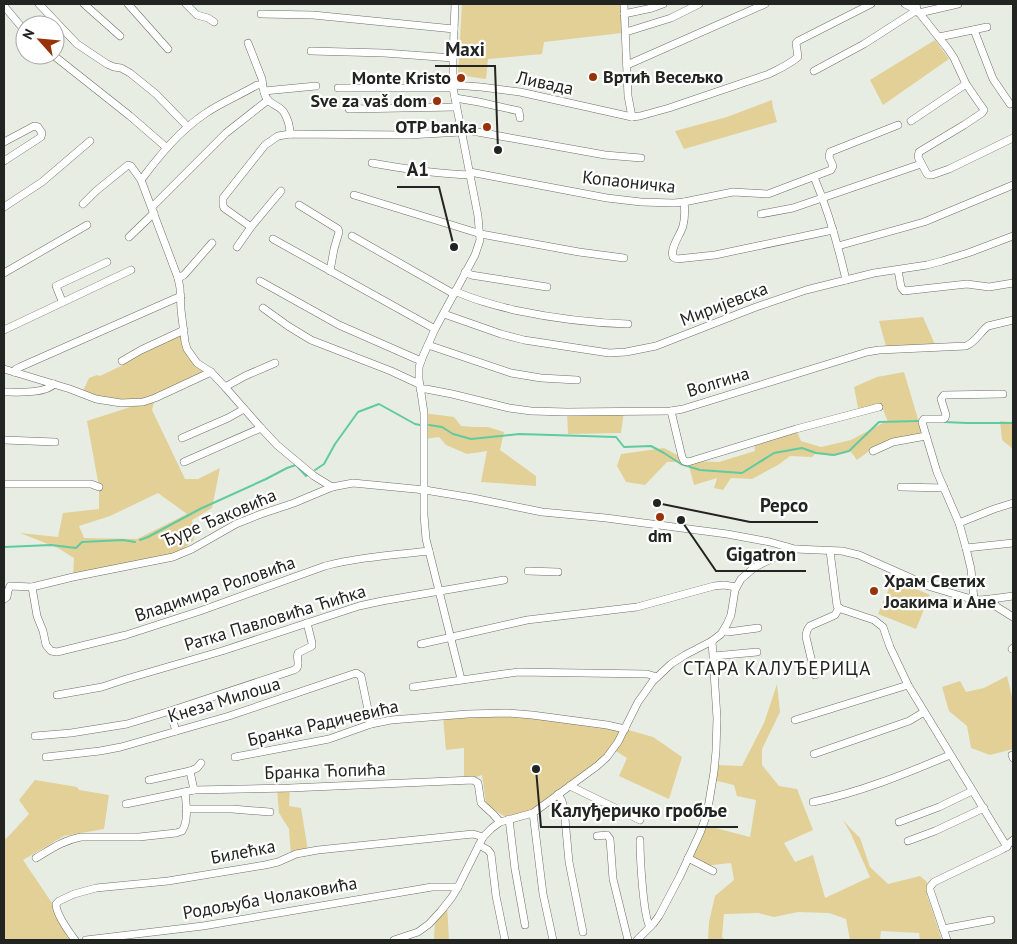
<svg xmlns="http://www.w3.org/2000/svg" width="1017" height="944" font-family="'PT Sans',sans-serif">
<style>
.green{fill:#e2d097;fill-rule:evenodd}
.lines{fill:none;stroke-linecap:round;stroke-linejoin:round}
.stream{stroke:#60caa1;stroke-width:2}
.minor-casing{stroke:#6c7068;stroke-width:8}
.minor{stroke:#fff;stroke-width:7}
.poi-dot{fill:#983208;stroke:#fff;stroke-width:2}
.labels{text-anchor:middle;stroke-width:4.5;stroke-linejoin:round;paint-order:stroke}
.poi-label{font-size:18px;font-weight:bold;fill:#222421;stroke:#fff;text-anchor:end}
.street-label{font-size:18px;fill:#222421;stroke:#fff}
.neighbourhood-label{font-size:19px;letter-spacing:1px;fill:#222421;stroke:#fff}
.leader{fill:none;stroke:#222421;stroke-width:2}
.callout-dot{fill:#222421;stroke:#fff;stroke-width:2}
.callout-label{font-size:19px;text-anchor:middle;font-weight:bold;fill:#222421;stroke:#fff;stroke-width:4.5;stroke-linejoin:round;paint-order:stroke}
</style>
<rect width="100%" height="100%" fill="#e7ede3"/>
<!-- green -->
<g class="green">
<path d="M462,4H620L622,33L544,42L542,54L488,59L486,79L458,75Z"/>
<path d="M935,40L949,59L883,105L870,80Z"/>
<path d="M772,100L773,108L777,122L684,149L675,131L727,117Z"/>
<path d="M923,317L936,347L887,350L879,321Z"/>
<path d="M181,333L187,349L211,372L155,398L152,410L185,479H198L220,468L212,508L192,520L194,540L173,557L73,577L74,558L58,548L20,533L58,537L63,513L99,509V487L87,421L140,404L82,393L89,378L97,375L100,376L123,365V362ZM158,493L187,514L137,539L84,538L79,526L110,516Z"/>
<path d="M904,372L923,436L872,449L857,460L850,451L832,456L816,453L812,457L790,456L778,465L752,479L731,478L723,490L714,488L717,478L694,485L688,462H667L645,485L626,482L617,466L621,454L664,448L688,461L719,462L755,451L754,442L796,429L801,441L821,447L851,440L883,423L888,422L881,404L858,408L854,387L877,377Z"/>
<path d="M624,411L621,433L568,434L567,412Z"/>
<path d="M424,413L454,417L461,426L474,427H488L504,432L500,450L536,476V486L481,482L487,451L467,454L446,445L439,437L425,439Z"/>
<path d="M1000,421L1013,422V449L1002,440Z"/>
<path d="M893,579L930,595L916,629L878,614Z"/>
<path d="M1007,676L1013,701V749L990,755L971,748L967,726L949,711L942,687L960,681L966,692L984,688Z"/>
<path d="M777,684L780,712L762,749V765L779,786L797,789L813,830L784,843L795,862L813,855L825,898L870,877L851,834L843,820L851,829L860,838L870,867L888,884L920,876L927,882V895L942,940H920L919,933L881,931L880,940H850L846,919L829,913L798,912L774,917L758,913L724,914L722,937L725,940H708L709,922L715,896L734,880L731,863L703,866L688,858L704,825L750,837L756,800L737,796L734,785L713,780L715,765L742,766L764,723Z"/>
<path d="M494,713L621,730L613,746L598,763L530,811L504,816L486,804L482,775L464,781V748L446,750L443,717Z"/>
<path d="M625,729L653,737L682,757L669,799L619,776L627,758L614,750Z"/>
<path d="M35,780L77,787L79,790L109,795L104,829L64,836L23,860L56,909L71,940H4V838L6,839L29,814L19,800Z"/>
<path d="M290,788L289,806L301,808L308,851L291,856L289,829L279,813L277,789Z"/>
<path d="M447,904L449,940H434L435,918Z"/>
</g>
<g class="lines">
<!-- stream -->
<g class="stream">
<path d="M944,422L967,423H1013"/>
<path d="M429,425L442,427L453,434L471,439L519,434L616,437L624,447L651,446L664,453L681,464L700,470L742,473L774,453L802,448L816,453L834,455L849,451L879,422L918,421"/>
<path d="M315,470L324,464L335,444L358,412L379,404L415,424L420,425"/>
<path d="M140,540L148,537L200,509L266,479L287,468L296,465L306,476L307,475"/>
<path d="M4,547L51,545L76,548L82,542L123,540L135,542"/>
</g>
<defs>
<g id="minor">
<path d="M39,4L77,44L107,64L114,67L121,68L130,73L156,94L188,127"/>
<path d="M84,4L120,36"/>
<path d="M128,4L168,49"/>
<path d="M186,4L197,15L208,18L214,22"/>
<path d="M455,4L453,58V88L478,216L480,240L475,255L435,329L423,356L419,367V379L424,413V515L426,539L461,679"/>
<path d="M624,4L628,96L632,117"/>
<path d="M905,4L917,10L948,49L954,58L966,84L984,110L982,113L964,125L919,152L918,157L927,174L929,175H932L949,169L1013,138"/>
<path d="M4,6L25,31"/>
<path d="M919,13L958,4"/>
<path d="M261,14L313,15L454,29"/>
<path d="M624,14L652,8L663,4"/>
<path d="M974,30L993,79L1010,104"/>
<path d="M626,32L671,18L699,4"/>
<path d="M939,37L987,27"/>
<path d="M248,43L262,79C263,86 263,96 269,101C273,105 279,106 283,111C287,117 290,126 290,134"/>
<path d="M311,51L384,53L453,58"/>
<path d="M53,55L130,116L167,148"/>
<path d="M627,65L765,4"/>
<path d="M814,71L864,44L917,10L916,4"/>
<path d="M261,85H257C240,95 222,102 206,113C179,131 160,155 141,180L178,278L180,288L181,310L185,342L187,349L197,363L211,372L225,387L261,428L277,445L314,476L332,487"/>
<path d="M453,85L481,87L520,92L632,117L640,116L669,108L769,74C779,69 790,64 798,57L796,43L798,41L871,4"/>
<path d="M338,88H453"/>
<path d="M264,91L316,86"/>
<path d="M455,98L479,102L519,111L520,118"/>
<path d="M349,109L456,107"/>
<path d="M911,121L966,84"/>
<path d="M461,129L605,155L641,158"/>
<path d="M4,142L34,126L38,127L42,133L41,137L4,161"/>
<path d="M372,163C405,169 437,174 470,175"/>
<path d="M470,172L607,198L641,202L674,203L684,202L733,192L768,194L831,170L833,166L829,157L830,152L898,125"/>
<path d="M814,177C828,210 838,245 846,280"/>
<path d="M354,195L481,234L579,252L624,258"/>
<path d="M684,202C685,210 685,218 683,226C680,236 670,247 673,257L677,259L715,255L833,230"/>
<path d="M83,204L96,191L128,165L131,166L141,180"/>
<path d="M299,205L338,229L339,232L334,249L330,271"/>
<path d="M4,207L42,182L90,141"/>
<path d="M152,207L226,133L268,100"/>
<path d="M761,214L793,208L921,164"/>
<path d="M251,227L224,208L223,205V198L265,145L278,136L290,134L408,135L461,132"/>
<path d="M352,236L454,294"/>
<path d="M129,237L154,213"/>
<path d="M273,239L435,329"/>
<path d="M838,246L924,222L1013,185"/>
<path d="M237,247L251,227L281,191"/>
<path d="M898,270L901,287L904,291L967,284L989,287L1013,283"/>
<path d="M465,272L471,275L547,287"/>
<path d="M4,273L87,225"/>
<path d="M178,278L184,275L212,243"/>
<path d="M260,281L339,325L421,361"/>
<path d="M455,291C474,300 494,305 514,310C552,318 590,323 628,324"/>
<path d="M62,301L56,286L107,262"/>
<path d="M263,308L288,326L311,340L391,371L419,384"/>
<path d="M444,314L501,334L524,340L609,353L626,352L656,346L756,307L806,290L874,273L927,265L942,261L968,253L1013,236"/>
<path d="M4,330L131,270"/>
<path d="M428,345L511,373L541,378L577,380"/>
<path d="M122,361L141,350L184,330"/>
<path d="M4,369L70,389L96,399L121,403L143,402L155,398L211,372"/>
<path d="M14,372L16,369L20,367L181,296"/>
<path d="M225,387L245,376L275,363"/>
<path d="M420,389H426L452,394L509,408L531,411L567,412L671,411L683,409L867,352L879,350L966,346C976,342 980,332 988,326L1013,320"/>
<path d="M4,392C17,392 45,394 54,384"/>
<path d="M671,411L682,457L684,461L688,462L796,429L879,407"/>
<path d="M182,438L228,418L244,409"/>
<path d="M4,440L55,442"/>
<path d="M873,451L893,442L926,436"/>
<path d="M184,462L261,428"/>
<path d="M4,484H91L99,487"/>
<path d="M901,487L944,488"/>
<path d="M959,523L994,509L1013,503"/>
<path d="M966,548L1013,543"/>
<path d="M830,551L837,606L841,609L874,620L883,627L890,647L908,685L1007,847"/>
<path d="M528,571L558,572"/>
<path d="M32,587L37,616L43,631L46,645L51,651L57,652L126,635L200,611L325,566C359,557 394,555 429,551"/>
<path d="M4,599L7,597L8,591L10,586L32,587L73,577L173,557L192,549L236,524L261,514L294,503L332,487L353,483L425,490L473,498L542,512L606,518L727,534L770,542L795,549L842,551L859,555L931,587L968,598L979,600L991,599L1013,596"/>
<path d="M974,599L971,569L966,548L959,523L937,472L922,422L924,419H943L945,418L946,415L941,399L944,395L1003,394"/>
<path d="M991,599L997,607L1013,617"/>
<path d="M724,630L728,632L758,628"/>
<path d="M421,644L527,620L637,607L714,586L724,585L736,587"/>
<path d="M1012,649L1013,648"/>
<path d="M714,656L757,652"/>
<path d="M815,675L806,637C806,632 807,629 810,626L835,615L839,608"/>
<path d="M413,687L518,672L647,674L657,677"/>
<path d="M57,695L102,687L126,679L222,651L359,606L382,601L504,580"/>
<path d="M170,711L176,731"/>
<path d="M795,720L908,685"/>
<path d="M35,736L71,733L127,724L170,711L294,670L297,668C300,663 296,658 298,653L312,646V643L307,623"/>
<path d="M814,754L909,721L924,712"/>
<path d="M1012,755L1013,758"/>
<path d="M46,757L100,751L121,747L229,716L356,673L361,676L371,724"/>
<path d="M235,757L329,739L371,724L391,720L468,714L507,713L532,715L607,725L625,729"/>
<path d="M190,771L194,790"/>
<path d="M149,780L190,771L197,768L201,763"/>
<path d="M570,786L640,820"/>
<path d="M558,794L562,801L564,808L569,862L583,932"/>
<path d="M813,802C861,792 905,774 950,755"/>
<path d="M126,804L194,790L290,788L473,780L478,783L481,803L493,814L500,822"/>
<path d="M186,809H232L270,812"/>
<path d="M533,813L543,894L553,940"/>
<path d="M509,819L515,869L525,925"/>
<path d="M899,822L939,807L972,791"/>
<path d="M597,836L607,835L610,839L613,879L628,940"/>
<path d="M640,840C640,856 643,916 650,927"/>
<path d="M908,841L935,831L984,808"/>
<path d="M479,845L488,850L491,854L496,896L505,940"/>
<path d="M36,858C51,849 64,840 81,837H139L176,833L182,831C189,821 186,803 185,792"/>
<path d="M688,858L713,871"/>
<path d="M943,929L991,920"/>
<path d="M75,940C69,932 56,914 56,904L59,901L74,894L96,888L168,881L265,865L278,862L296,854L318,850L473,834L483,837"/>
<path d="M86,940L203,926L432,887H458"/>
<path d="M394,940L418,932L429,924L441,911L452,897L458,887L483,837L492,828L500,822L533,813L597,766L607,757L618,742L638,702L653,681L671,664L685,655L712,641L721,634L727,624L731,615L735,590L741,579L755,567L783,553L786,547"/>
<path d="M637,940L653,924L659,916L680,876L700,833L707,814L714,772L716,751L717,718L712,641"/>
<path d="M947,940L930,890V887L934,882L1003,849L1013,840"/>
</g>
</defs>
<!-- minor casing -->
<use href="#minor" class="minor-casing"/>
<!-- minor -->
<use href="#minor" class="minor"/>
</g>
<!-- markers -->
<g class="poi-dot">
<circle cx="593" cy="77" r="5"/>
<circle cx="461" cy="78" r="5"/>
<circle cx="437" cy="101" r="5"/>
<circle cx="487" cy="127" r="5"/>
<circle cx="660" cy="517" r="5"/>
<circle cx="874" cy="591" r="5"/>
</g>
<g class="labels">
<!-- poi labels -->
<g class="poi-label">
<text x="603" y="83" text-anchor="start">Вртић Весељко</text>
<text x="451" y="84">Monte Kristo</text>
<text x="427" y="107">Sve za vaš dom</text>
<text x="477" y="133">OTP banka</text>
<text x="660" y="542" text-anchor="middle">dm</text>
<text x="884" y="587" text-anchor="start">Храм Светих<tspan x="884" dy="21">Јоакима и Ане</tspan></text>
</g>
<!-- street labels -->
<g class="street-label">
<text transform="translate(545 83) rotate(12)" y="6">Ливада</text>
<text transform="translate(629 182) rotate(6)" y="6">Копаоничка</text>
<text transform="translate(724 304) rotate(-21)" y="6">Миријевска</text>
<text transform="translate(718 382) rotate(-17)" y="6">Волгина</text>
<text transform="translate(219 518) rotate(-23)" y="6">Ђуре Ђаковића</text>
<text transform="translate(215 589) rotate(-19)" y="6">Владимира Роловића</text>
<text transform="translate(275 618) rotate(-17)" y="6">Ратка Павловића Ћићка</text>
<text transform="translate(224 700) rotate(-17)" y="6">Кнеза Милоша</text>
<text transform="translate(323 723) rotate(-13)" y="6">Бранка Радичевића</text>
<text transform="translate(325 771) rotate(-2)" y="6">Бранка Ћопића</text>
<text transform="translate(243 852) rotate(-11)" y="6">Билећка</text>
<text transform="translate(270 898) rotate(-10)" y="6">Родољуба Чолаковића</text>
</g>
<!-- neighbourhood labels -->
<g class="neighbourhood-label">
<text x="777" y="675">СТАРА КАЛУЂЕРИЦА</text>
</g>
</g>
<!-- callouts -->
<path class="leader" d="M498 150L495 66H435M454 247L439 187H397M657 503L750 522H818M681 520L716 571H806M536 769L541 827H738"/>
<g class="callout-dot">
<circle cx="498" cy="150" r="5"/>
<circle cx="454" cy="247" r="5"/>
<circle cx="657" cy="503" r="5"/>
<circle cx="681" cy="520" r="5"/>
<circle cx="536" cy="769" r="5"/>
</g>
<g class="callout-label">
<text x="465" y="56">Maxi</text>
<text x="418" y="176">A1</text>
<text x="784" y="512">Pepco</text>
<text x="761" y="561">Gigatron</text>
<text x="639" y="817">Калуђеричко гробље</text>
</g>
<!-- border -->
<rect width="1017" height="944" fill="none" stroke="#222421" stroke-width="10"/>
<!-- north arrow -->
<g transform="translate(40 40) rotate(297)"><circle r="24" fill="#ffffff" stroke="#a7a7a6"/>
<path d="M0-4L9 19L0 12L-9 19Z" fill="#983208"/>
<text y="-8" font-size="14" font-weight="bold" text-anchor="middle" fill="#222421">N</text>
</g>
</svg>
